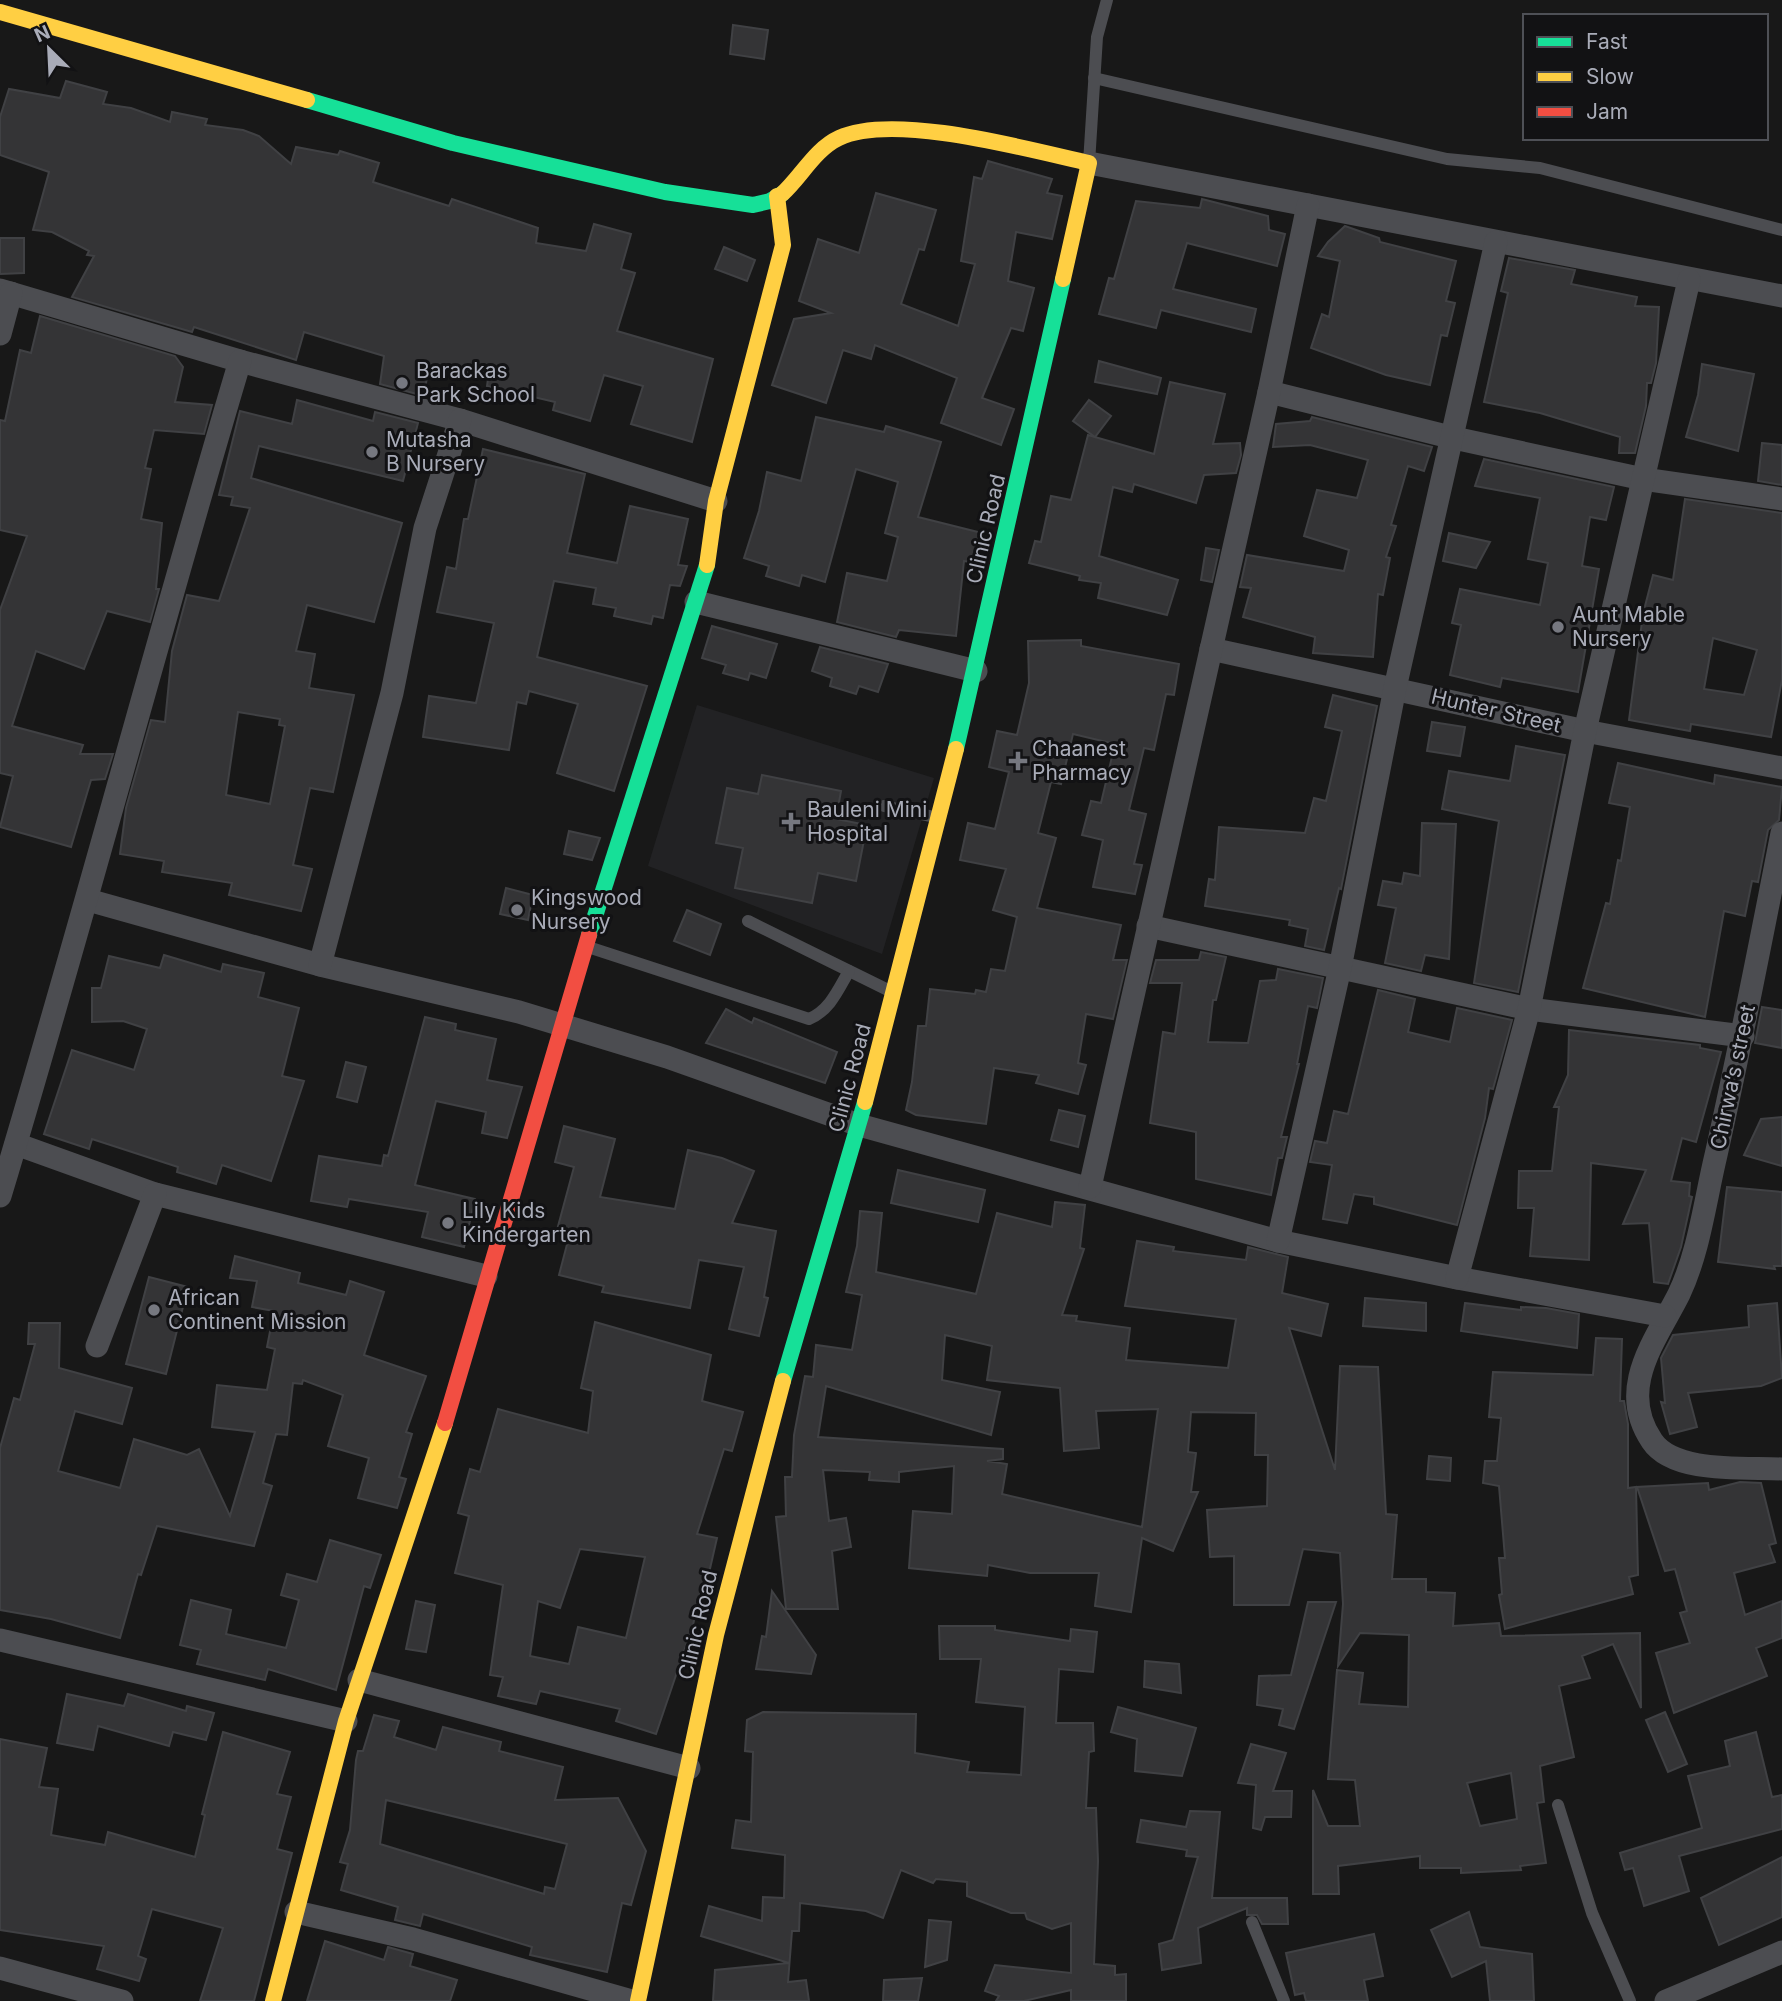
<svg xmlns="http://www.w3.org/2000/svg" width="1782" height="2001" font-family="Inter,sans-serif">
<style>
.built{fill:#222224}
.building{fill:#343436;stroke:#404144;stroke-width:2;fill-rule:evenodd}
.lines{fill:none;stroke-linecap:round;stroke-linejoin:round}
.lane{stroke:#4c4d51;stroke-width:12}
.street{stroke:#4c4d51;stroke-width:23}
.fast{stroke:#16e098;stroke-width:16}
.slow{stroke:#ffcf43;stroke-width:16}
.jam{stroke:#f24e42;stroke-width:16}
.poi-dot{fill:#767880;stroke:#121214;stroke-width:2.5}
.labels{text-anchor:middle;stroke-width:6;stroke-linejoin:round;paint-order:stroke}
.poi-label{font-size:21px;fill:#a9acb8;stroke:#121214;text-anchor:start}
.street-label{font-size:21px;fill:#a9acb8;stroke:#121214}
</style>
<rect width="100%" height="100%" fill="#181818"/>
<!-- built -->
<path class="built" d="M697,705L934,778L882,954L648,866Z"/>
<!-- building -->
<g class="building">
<path d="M733,25L768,30L764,59L730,54Z"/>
<path d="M66,81L107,92L103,104L131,108L170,122L172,112L207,119L205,125L243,130L259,136L291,164L296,147L338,155L340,151L379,163L373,182L449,206L452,199L538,228L536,243L586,251L594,224L631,234L621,269L635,273L617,331L713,359L692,442L631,424L643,386L604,375L590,421L553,410L555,402L487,386L488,379L429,364L424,396L380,384L384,356L304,332L296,360L194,327L192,332L72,297L94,256L87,255L89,251L52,232L33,230L49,172L0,155V117L9,89L60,98Z"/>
<path d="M988,161L1052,179L1047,193L1062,196L1052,239L1016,232L1008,281L1034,288L1023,331L1011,328L982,398L1014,409L1001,445L941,423L957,378L875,345L871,359L843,350L826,403L772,385L794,319L831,313L799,301L818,239L859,253L876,193L936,210L924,250L919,249L901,304L958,326L975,264L961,261L974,177L982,179Z"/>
<path d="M1202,199L1268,216L1269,230L1285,234L1277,266L1187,243L1173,289L1256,309L1251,332L1161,310L1156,328L1099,314L1109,278L1114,279L1136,201L1200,208Z"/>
<path d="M1345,226L1379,238L1380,242L1456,261L1446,301L1455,303L1447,336L1441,335L1430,385L1386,375L1311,348L1322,314L1329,317L1340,261L1318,256L1328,242Z"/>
<path d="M0,238H24V273L0,274Z"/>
<path d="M724,247L755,260L747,281L715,269Z"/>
<path d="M1509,258L1575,270L1571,284L1637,297L1635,306L1659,307L1656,363L1651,383H1647L1646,406L1635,453H1619L1620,437L1540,413L1484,402L1508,293L1501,291Z"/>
<path d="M40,316L175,356L183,367L175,402L212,405L204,434L154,430L145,468L151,469L141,519L162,523L156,589H159L150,622L107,611L84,669L36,651L12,726L83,745L80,754H113L105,779L91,780L71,847L0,827L13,776L0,773V610L27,536L0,530V420L5,421L20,350L31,353Z"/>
<path d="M1099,361L1161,378L1157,394L1095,382Z"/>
<path d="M1702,364L1754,374L1738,451L1686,437L1698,395Z"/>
<path d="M1170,382L1225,394L1213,444L1240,443L1241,455L1236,473L1204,475L1196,503L1134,484L1132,492L1113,487L1099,556L1178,580L1167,615L1098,598L1101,583L1079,580L1080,576L1029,563L1035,541L1041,542L1051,496L1071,500L1088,435L1154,454Z"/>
<path d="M297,400L373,421L375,412L418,423L403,481L259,446L251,478L402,523L374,622L307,605L296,651L315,654L309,688L354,695L333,792L310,788L293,865L312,869L301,911L229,895L232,883L162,872L164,861L120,854L126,808L151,720L165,722L172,651L187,595L219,601L250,508L231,505L233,497L219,495L240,411L292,424ZM238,712L280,719L279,725L285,726L270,804L226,795Z"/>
<path d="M1089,400L1111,416L1095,437L1073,421Z"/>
<path d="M816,417L884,432L886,426L941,442L918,517L982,533L974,563L964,561L956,636L899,630L896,637L837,622L847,573L887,581L898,537L885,533L898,482L856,469L825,582L802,575L799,586L766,576L769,566L744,558L759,511L767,472L801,481Z"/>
<path d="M1312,417L1432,447L1424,471L1408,466L1391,525L1396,526L1386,557L1390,558L1383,595L1378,594L1373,657L1313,653L1315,637L1243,617L1251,588L1240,587L1247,555L1344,571L1349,550L1304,536L1317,490L1357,498L1368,460L1310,445L1273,447L1276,424L1310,421Z"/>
<path d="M1762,443L1782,445V485L1758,481Z"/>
<path d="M483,449L585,474L567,553L617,563L630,506L688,519L678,565L687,566L680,586L670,585L663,618L653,616L651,624L614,616L616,608L593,604L596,588L554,581L537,657L647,686L614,791L557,773L578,704L529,691L526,704L517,702L509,750L423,737L429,696L476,703L494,623L437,612L447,567L456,569L464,519H468Z"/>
<path d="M1484,459L1614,487L1606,520L1590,517L1582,566L1599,569L1578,692L1502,678L1500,687L1450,675L1461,625L1452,623L1460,589L1540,605L1548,563L1528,559L1540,498L1475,486Z"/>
<path d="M1685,499L1782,513V680L1771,737L1691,724L1690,731L1629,720L1643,614L1653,575L1673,580ZM1713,638L1757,650L1744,695L1704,689Z"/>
<path d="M1449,533L1490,542L1476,568L1443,561Z"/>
<path d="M1206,548L1219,550L1212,582L1201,580Z"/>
<path d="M712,626L777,644L766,678L750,673L748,680L723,673L726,665L702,658Z"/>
<path d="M1081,640V646L1179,664L1174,695L1166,694L1154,750L1144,748L1129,810L1146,814L1134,864L1142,865L1135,894L1093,887L1103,840L1082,835L1091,801L1101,803L1115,744L1073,734L1061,784L1051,782L1038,833L1056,838L1037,908L1121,925L1113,960H1127L1113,1019L1086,1014L1078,1063L1086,1065L1078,1094L1036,1083L1039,1075L994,1068L986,1124L916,1115L906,1110L912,1082L918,1026H926L930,989L975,994L976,990L986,992L991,969L1005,971L1017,917L993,910L1006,869L960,860L968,823L995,829L1009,772L989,767L997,731L1017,735L1029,683L1028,641Z"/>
<path d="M820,647L888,664L878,692L859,686L856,694L830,686L832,678L812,671Z"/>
<path d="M1333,695L1377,706L1341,889L1339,888L1324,950L1305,946L1308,929L1289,925L1290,920L1205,906L1209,879L1215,880L1219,827L1305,833L1314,798L1326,801L1342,731L1325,727Z"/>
<path d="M1432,722L1465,727L1460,756L1427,751Z"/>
<path d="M1516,746L1565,755L1518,992L1474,983L1499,821L1442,809L1449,771L1510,781Z"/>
<path d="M1618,763L1714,784L1715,775L1782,787L1779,820L1768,830L1758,882L1752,881L1745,916L1724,911L1705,1017L1583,988L1606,903L1610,904L1618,860L1621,861L1630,807L1609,803Z"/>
<path d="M762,775L841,791L836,819L867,825L856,881L818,873L812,903L735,888L743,848L716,843L727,788L758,794Z"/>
<path d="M1422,823L1456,824L1449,959L1425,955L1421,971L1385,963L1396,908L1378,905L1383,881L1402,884L1404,873L1420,876Z"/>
<path d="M569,831L600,838L592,860L564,854Z"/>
<path d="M506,888L533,895L528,920L500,914Z"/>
<path d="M687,910L721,924L710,955L674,941Z"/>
<path d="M1201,952L1226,957L1216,1000H1213L1208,1042L1248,1043L1260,981L1276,980L1278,969L1323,978L1317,1008L1308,1006L1297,1064H1299L1281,1137H1287L1282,1158H1278L1271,1195L1196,1179V1132L1150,1123L1163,1032L1175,1034L1182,983H1150L1156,960H1199Z"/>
<path d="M164,955L221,972L223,964L264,973L258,997L299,1008L282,1076L304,1081L271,1181L222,1165L216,1184L177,1172L178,1167L92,1139L89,1149L44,1134L72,1050L134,1070L147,1029L123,1021L92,1022V988H101L109,956L160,968Z"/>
<path d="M1378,990L1415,999L1408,1032L1450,1042L1457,1008L1512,1020L1493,1089L1489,1088L1485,1118L1457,1225L1374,1204V1197L1354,1194L1347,1223L1323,1219L1332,1165L1310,1162L1315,1141L1327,1143L1334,1111L1348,1114Z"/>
<path d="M1762,1007L1782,1010V1048L1755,1043Z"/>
<path d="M726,1009L752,1023L754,1018L837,1052L825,1083L706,1043Z"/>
<path d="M425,1017L456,1024L455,1030L496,1039L487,1080L522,1087L507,1138L482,1133L486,1112L436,1101L415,1185L475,1199L464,1247L422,1237L428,1212L349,1199L347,1207L311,1201L319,1156L382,1166L384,1155L388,1156Z"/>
<path d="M1569,1030L1700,1045V1048L1721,1052L1696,1142L1682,1138L1671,1181L1690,1183L1689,1196L1692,1197L1681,1247L1668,1284L1654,1282L1649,1223L1623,1224L1646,1170L1591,1163L1589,1260L1530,1256L1534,1208H1518L1519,1171H1552L1559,1107H1554L1568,1075Z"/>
<path d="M346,1062L366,1067L357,1102L337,1097Z"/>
<path d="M1059,1110L1085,1116L1078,1147L1051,1140Z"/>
<path d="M1782,1117V1166L1744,1155L1761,1119Z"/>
<path d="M564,1126L615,1139L600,1197L675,1209L688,1150L722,1158L754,1171L732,1223L776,1231L764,1297L768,1298L759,1336L729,1329L744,1267L699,1260L690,1308L602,1292L604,1286L559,1275L570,1233L557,1230L574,1167L555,1162Z"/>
<path d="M898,1170L985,1190L978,1222L891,1203Z"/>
<path d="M1727,1187L1782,1192V1266H1774L1775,1269L1718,1262Z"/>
<path d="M1055,1202L1085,1205L1080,1248L1084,1249L1062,1315L1077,1316L1076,1321L1130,1328L1126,1360L1228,1368L1236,1319L1125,1306L1137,1241L1174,1247L1173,1251L1246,1260L1248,1247L1288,1257L1282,1293L1328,1304L1321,1336L1289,1328L1335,1470L1340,1366L1378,1367L1386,1514L1397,1515L1392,1579H1426V1592L1455,1593L1453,1626L1499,1623L1501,1636L1640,1633L1641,1708L1613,1644L1582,1656L1590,1678L1559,1686L1574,1757L1540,1766L1544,1802L1537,1803L1546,1863L1520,1866L1521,1870L1461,1873V1868H1420V1856L1338,1866L1339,1894H1313V1790L1328,1826H1360L1355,1780L1328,1779L1337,1670L1363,1673L1359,1704L1408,1707L1409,1635L1360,1633L1338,1666L1343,1604L1340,1553L1303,1549L1289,1605H1234V1556L1210,1557L1207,1510L1267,1506L1268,1455H1255L1256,1413L1191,1412L1188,1452L1196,1453L1191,1492H1198L1173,1551L1142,1538L1131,1612L1095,1606L1099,1573H1030L988,1565L987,1576L909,1568L913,1511L952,1514L954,1466L899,1472V1482L869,1480L870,1472L823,1470L829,1521L846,1518L851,1547L832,1551L838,1609H786L776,1517L786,1516L785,1477H792L794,1435L805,1376L813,1377L816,1345L852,1350L862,1295L846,1292L857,1246L860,1211L882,1213L876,1272L976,1294L997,1213L1052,1227ZM945,1335L992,1346L987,1380L1060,1388L1064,1451L1099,1448L1096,1411L1158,1409L1142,1527L1002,1494L1007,1464L987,1461L1003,1459V1449L818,1437L826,1386L991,1435L1000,1392L942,1380ZM1511,1773L1517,1819L1480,1826L1467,1783Z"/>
<path d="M235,1256L300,1273L298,1283L346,1295L350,1281L384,1292L364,1355L426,1376L406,1432L412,1434L399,1477L406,1479L397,1508L358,1498L369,1458L328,1446L343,1395L303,1380L302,1384L293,1383L287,1435L276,1434L263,1483L272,1486L254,1546L157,1526L141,1575L138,1574L120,1638L51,1619L0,1610V1448L14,1398L20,1400L35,1344H28L29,1323H60L59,1368L132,1388L122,1424L75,1411L58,1471L120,1488L134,1439L187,1455L199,1449L230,1516L255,1432L212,1427L217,1385L267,1390L275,1349L267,1347L274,1311L252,1307L257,1281L230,1278Z"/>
<path d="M149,1277L188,1287L166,1374L126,1364Z"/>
<path d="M1365,1298L1426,1303V1331L1363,1326Z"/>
<path d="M1465,1303L1521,1310V1307L1546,1308L1579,1314L1577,1348L1461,1331Z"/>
<path d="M1777,1303L1782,1378L1761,1386L1688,1393L1697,1427L1670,1434L1661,1402L1665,1403L1661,1358L1673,1335L1749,1327L1748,1306Z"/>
<path d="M595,1322L711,1355L702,1401L743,1412L732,1451L724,1449L697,1534L717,1538L704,1595L700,1594L693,1625L656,1734L616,1721L620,1709L540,1691L536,1704L498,1696L503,1677L490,1675L503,1585L455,1573L469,1516L458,1513L470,1469L480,1472L498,1409L588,1433L593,1391L581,1388ZM580,1549L645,1557L626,1638L578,1627L569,1664L530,1656L538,1601L560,1608Z"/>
<path d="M1596,1338L1622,1339L1620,1401H1624L1628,1424V1488L1636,1487L1638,1575L1629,1577L1633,1594L1505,1629L1499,1595L1502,1594L1499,1558H1505L1499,1486L1483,1483L1485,1461H1497L1501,1418L1489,1417L1493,1372L1593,1375Z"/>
<path d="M1429,1456L1451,1458L1450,1481L1427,1479Z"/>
<path d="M1740,1482L1761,1483L1776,1543L1769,1545L1775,1562L1734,1573L1745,1615L1782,1601V1638L1756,1648L1767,1676L1674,1713L1656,1653L1690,1643L1680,1613L1687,1611L1675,1569L1665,1571L1637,1487L1708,1483L1709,1490Z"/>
<path d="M330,1540L381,1555L370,1588L364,1586L336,1690L268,1669L265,1680L197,1664L201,1650L180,1645L191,1600L231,1610L226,1634L286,1648L299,1600L281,1595L287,1574L317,1582Z"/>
<path d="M772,1591L816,1655L811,1674L756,1669L762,1636L766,1637Z"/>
<path d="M416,1601L435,1605L426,1652L406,1649Z"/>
<path d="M1308,1602H1336L1294,1729L1279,1725L1283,1709L1257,1705L1259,1676L1291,1675Z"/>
<path d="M939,1626H995V1630L1070,1641L1071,1629L1097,1632L1093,1672L1059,1669L1056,1723H1093L1094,1751L1089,1752L1086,1808H1096L1098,1861L1094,1964L1115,1966V1975L1126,1974V2001H1071V1990L1024,2001H996L999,1996L985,1991L995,1965L1071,1973V1923L1052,1929L1027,1919L1025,1913H1011L967,1896V1882L936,1879L933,1883L901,1870L883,1918L866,1911L800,1903L799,1931H792L788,1982L806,1980L809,2001H713L715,1970L789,1963L701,1936L709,1906L762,1921L763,1897L784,1898L785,1855L732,1848L736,1820L751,1822L753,1752L745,1751L747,1720L763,1712L916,1714L915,1753L969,1762L967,1772L1021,1775L1025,1707L976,1702L981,1659H940Z"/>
<path d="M1145,1661L1179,1664L1181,1693L1144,1687Z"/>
<path d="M67,1694L124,1706L128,1694L186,1711L187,1706L214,1713L206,1740L173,1732L169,1746L98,1726L93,1750L57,1743Z"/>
<path d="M1118,1707L1196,1728L1182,1776L1135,1771L1137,1739L1111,1732Z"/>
<path d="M1665,1712L1687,1764L1668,1772L1646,1720Z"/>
<path d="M374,1715L399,1721L394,1737L436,1750L443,1727L501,1742L499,1751L563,1767L555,1800L618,1798L646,1851L631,1905L622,1903L607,1972L530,1955L532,1947L423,1914L420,1926L395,1920L398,1907L341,1890L348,1864L340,1862L350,1830L356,1760L358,1751H363ZM386,1800L567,1844L555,1889L545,1887L544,1894L380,1844Z"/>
<path d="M223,1732L290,1752L277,1794L291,1797L277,1849L292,1853L254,2001H200L223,1928L152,1909L138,1956L146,1959L139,1981L97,1969L104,1946L0,1930V1739L47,1748L39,1787L58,1789L51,1835L105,1845L108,1832L195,1857L205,1815L202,1814Z"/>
<path d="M1756,1732L1772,1797L1782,1795V1829L1679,1856L1689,1891L1644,1906L1633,1868L1625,1870L1620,1853L1702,1828L1688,1776L1730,1766L1725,1741Z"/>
<path d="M1251,1744L1286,1753L1273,1791H1292L1291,1817H1265L1261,1830L1253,1828L1256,1785L1238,1783Z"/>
<path d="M1190,1811L1220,1812L1212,1898H1287L1288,1924H1262L1257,1915H1247V1908L1198,1928L1201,1963L1162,1970L1159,1944L1173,1940L1198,1857L1186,1856L1187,1850L1137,1842L1141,1820L1186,1827Z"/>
<path d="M1782,1857V1917L1719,1945L1701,1898Z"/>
<path d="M1469,1912L1480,1947L1532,1954L1534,2001H1490L1486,1961L1452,1977L1431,1930Z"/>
<path d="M929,1920L951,1922L947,1960L925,1967Z"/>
<path d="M1374,1934L1383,1976L1364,1980L1368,2001H1306L1304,1993L1295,1995L1286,1953Z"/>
<path d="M325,1941L384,1960L388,1947L413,1954L410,1966L457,1980L450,2001H307Z"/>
<path d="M922,1978L918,2001H883L884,1980Z"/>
</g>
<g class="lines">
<!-- lane -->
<g class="lane">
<path d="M1094,78L1447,159L1540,168L1782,230"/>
<path d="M1089,163L1097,37L1107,0"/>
<path d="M884,806L939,818"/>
<path d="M748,921L894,993"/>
<path d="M585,946L809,1019C830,1010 838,990 849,971"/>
<path d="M1558,1805L1592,1913L1630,2001"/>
<path d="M1252,1922L1284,2001"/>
</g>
<!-- street -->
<g class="street">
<path d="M1089,163L1782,296"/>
<path d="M0,290L240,361L460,420L716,501"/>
<path d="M0,334L11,293"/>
<path d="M1269,392L1454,438L1643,479L1782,499"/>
<path d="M696,602L976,671"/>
<path d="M1211,649L1585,731L1782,768"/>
<path d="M1782,833C1761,941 1740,1048 1716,1155C1705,1201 1699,1252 1679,1294C1656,1340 1616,1388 1652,1441C1674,1474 1746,1467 1782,1469"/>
<path d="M88,900L320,965L519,1012L667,1057L859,1125L1278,1241L1457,1278L1665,1316"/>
<path d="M1148,926L1529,1009L1743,1036"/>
<path d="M320,965L392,693L425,528L460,420"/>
<path d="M16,1144L155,1194L486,1276"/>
<path d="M1090,1187L1269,392L1308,205"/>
<path d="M0,1196C84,918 157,638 240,361"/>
<path d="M1278,1241L1340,968L1395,688L1496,242"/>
<path d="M1457,1278L1529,1009L1585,731L1689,280"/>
<path d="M97,1346L155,1194"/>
<path d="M0,1640L346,1721"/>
<path d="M359,1680L689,1768"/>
<path d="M296,1912L413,1939L632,2001"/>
<path d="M0,1968L122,2001"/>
<path d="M1666,2001L1782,1952"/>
</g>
<!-- fast -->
<g class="fast">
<path d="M307,100L453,143L665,192L753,205L770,201L782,194"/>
<path d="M956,749L1063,279"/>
<path d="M589,935L707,565"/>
<path d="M783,1381L865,1102"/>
</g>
<!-- slow -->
<g class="slow">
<path d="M0,12L307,100"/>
<path d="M782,194C801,177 815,149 839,138C894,112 1030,150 1089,163L1063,279"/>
<path d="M707,565L716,501L783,245L777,196"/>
<path d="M865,1102L956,749"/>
<path d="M273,2001L346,1721L445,1423"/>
<path d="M638,2001L716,1635L783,1381"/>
</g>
<!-- jam -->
<path class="jam" d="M445,1423L589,935"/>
</g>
<!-- markers -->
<g class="poi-dot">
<circle cx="402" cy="383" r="7"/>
<circle cx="372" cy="452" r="7"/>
<circle cx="1558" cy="627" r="7"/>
<path d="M1014.5 750.5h7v7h7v7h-7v7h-7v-7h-7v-7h7z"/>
<path d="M787.5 811.5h7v7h7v7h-7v7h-7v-7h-7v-7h7z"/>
<circle cx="517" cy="910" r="7"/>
<circle cx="448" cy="1223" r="7"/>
<circle cx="154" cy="1310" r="7"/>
</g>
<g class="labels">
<!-- poi labels -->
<g class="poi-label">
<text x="416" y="378">Barackas<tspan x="416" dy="24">Park School</tspan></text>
<text x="386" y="447">Mutasha<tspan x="386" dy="24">B Nursery</tspan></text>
<text x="1572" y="622">Aunt Mable<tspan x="1572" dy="24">Nursery</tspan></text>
<text x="1032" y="756">Chaanest<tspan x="1032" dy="24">Pharmacy</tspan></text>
<text x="807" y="817">Bauleni Mini<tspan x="807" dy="24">Hospital</tspan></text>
<text x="531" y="905">Kingswood<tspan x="531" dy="24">Nursery</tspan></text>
<text x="462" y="1218">Lily Kids<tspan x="462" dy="24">Kindergarten</tspan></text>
<text x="168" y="1305">African<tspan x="168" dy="24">Continent Mission</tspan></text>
</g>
<!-- street labels -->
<g class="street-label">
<text transform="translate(986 529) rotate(-77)" y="7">Clinic Road</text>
<text transform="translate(1496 711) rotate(13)" y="7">Hunter Street</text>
<text transform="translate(1733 1077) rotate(-78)" y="7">Chirwa’s street</text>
<text transform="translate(850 1078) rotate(-75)" y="7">Clinic Road</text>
<text transform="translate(698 1625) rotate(-77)" y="7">Clinic Road</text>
</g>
</g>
<!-- legend -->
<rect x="1523" y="14" width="245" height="126" fill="#121214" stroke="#4e5056" stroke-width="2"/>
<rect x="1537" y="37" width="35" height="10" fill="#16e098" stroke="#4e5056" stroke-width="2"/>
<text x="1586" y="49" font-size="21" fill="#a9acb8">Fast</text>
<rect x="1537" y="72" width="35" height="10" fill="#ffcf43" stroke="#4e5056" stroke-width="2"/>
<text x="1586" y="84" font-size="21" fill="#a9acb8">Slow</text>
<rect x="1537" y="107" width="35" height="10" fill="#f24e42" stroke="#4e5056" stroke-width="2"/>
<text x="1586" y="119" font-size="21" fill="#a9acb8">Jam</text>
<!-- north arrow -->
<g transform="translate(49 49) rotate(336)" stroke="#121214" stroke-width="5" paint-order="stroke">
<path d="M0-5L12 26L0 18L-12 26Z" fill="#a9acb8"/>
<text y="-10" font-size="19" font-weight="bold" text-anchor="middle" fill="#a9acb8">N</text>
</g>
</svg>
